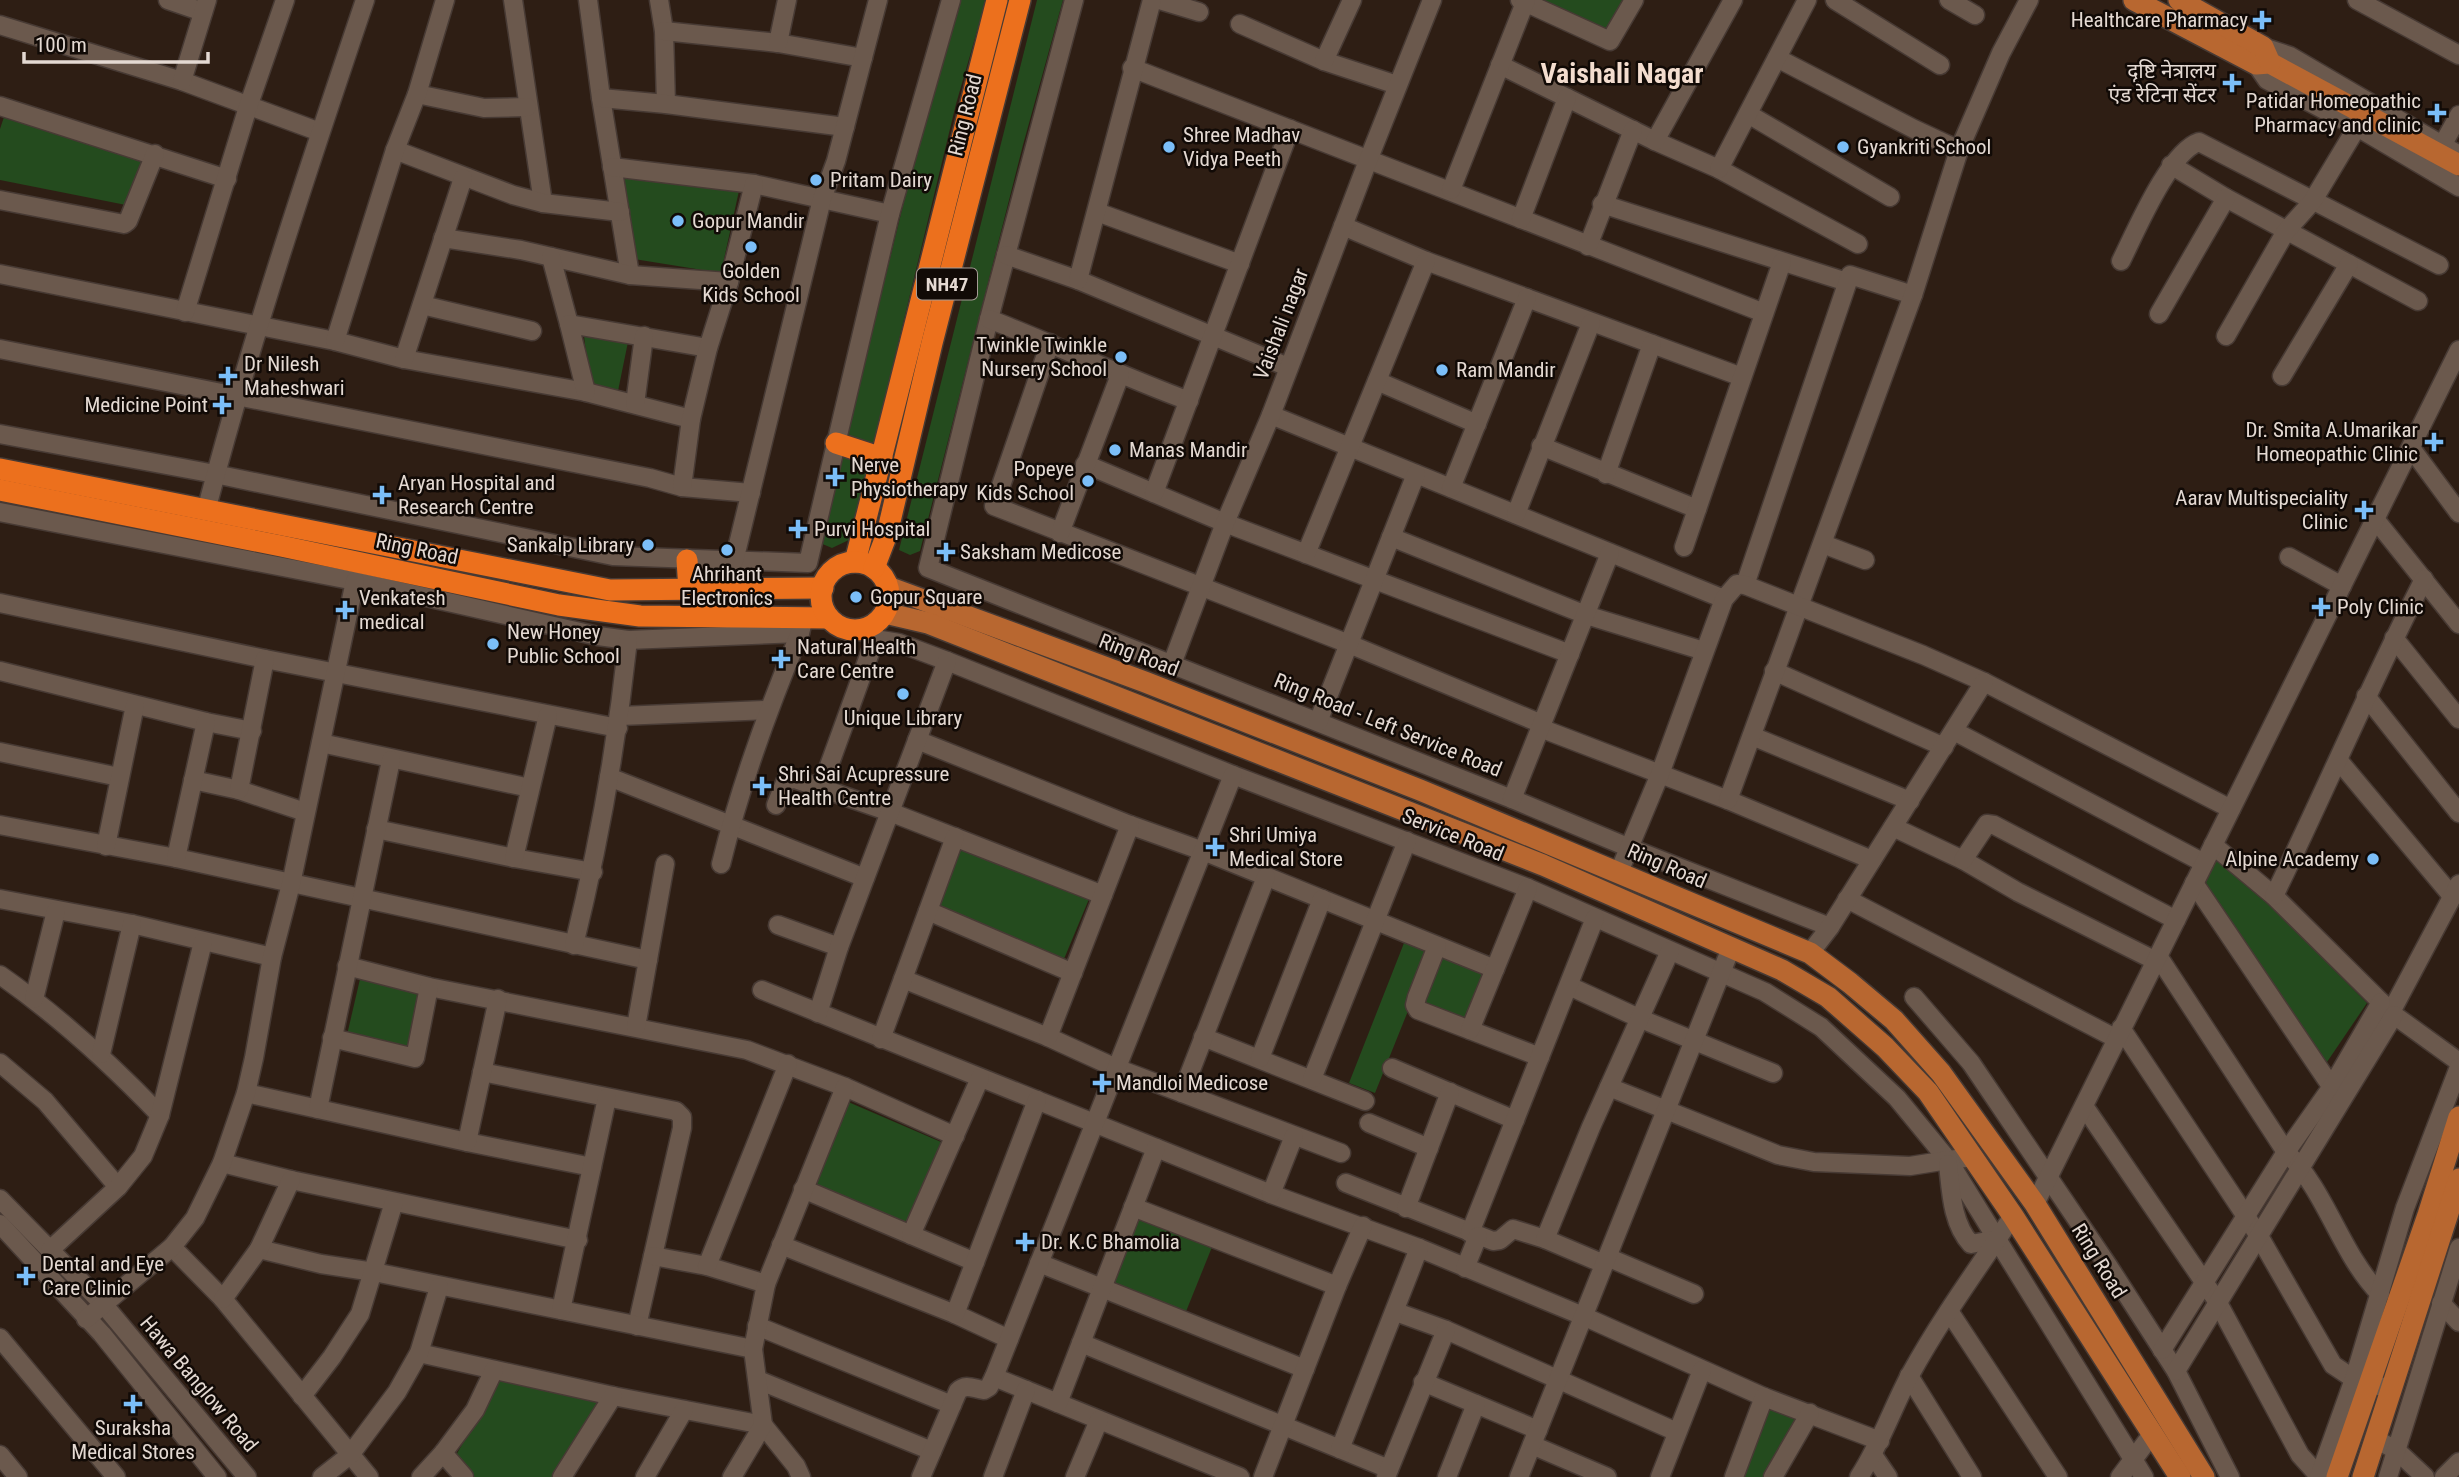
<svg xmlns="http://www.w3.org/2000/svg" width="2459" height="1477" font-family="'Roboto Condensed','Noto Sans Devanagari',sans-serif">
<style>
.green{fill:#244b1e}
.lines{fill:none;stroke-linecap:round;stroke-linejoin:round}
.minor-casing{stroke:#473a34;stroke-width:21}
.major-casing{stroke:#473a34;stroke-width:24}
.highway-casing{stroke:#473a34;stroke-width:24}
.minor{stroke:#6b594d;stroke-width:18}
.major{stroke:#b86730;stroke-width:21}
.highway{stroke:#ec701d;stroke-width:21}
.poi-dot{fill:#7bbef8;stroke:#110a06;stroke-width:2.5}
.labels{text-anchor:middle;stroke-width:5;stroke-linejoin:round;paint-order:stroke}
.shield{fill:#110a06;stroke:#a59b95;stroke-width:2}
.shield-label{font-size:19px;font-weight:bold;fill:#e4d9d2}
.poi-label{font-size:21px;fill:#e4d9d2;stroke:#110a06;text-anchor:start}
.street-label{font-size:21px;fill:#e4d9d2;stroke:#110a06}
.district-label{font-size:28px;font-weight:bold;fill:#f3ddcf;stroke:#110a06}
</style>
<rect width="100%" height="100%" fill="#2e1e14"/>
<!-- green -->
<g class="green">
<path d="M957,0H986L956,104L851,539L832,548L820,543L910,177Z"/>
<path d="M1037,0H1063L1023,145L920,551L910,555L899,550Z"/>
<path d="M1542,0H1623L1607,30Z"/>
<path d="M7,108L148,155L131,206L0,180V129Z"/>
<path d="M622,169L740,186L721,273L634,259Z"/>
<path d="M583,328L629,337L618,391L590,385Z"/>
<path d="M962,846L1089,899L1064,959L937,905Z"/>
<path d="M2217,854L2248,882L2367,1003L2325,1065L2199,879Z"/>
<path d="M1404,943L1483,973L1464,1022L1412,1001L1375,1093L1349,1083Z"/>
<path d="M360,979L421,993L408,1049L347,1035Z"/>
<path d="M846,1101L941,1142L905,1226L809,1184Z"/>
<path d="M1138,1217L1212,1247L1185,1314L1111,1284Z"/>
<path d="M499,1379L602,1402L556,1477H472L455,1457Z"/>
<path d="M1768,1405L1799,1417L1763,1477H1740Z"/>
</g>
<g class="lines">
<defs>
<g id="minor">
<path d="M168,0L203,12"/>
<path d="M513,0L543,203"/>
<path d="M588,0L601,98L630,275"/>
<path d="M659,0L664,31L666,104"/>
<path d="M1074,0L989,319L928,568L1512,799L1630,848L1830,927"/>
<path d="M1159,0L1199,12"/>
<path d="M1520,0L1610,41L1634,0"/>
<path d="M1835,0L1940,65"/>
<path d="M1949,0L1975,15"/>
<path d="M2357,0L2459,55"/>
<path d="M1240,24L1324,61L1397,85"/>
<path d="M0,25L182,81L320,132"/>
<path d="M664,31L778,43L863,58"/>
<path d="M778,43L787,0"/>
<path d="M2263,47L2290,56L2459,155"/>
<path d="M1777,58L1914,129L1959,150"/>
<path d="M1324,61L1352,0"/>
<path d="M2256,64L2267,80L2357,127L2459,187"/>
<path d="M1500,65L1655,141L1719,169L1858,244"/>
<path d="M1132,68L1764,313"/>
<path d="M182,81L207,0"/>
<path d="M417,94L484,108L527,107"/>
<path d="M601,98L666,104L845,127"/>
<path d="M0,106L227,179"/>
<path d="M1748,114L1890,197"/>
<path d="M1655,141L1733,0"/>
<path d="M2443,144L2459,115"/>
<path d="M395,150L513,195L543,203L620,212"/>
<path d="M2171,165L2226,198L2418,301"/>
<path d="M612,167L754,184L890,214"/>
<path d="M1719,169L1807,0"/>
<path d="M1451,190L1526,0"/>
<path d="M0,200L124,224L128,221L155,154"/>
<path d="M1602,204L1847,282"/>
<path d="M1097,212L1240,264"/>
<path d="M1521,219L1567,98"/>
<path d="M1343,226L1426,261L1742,377"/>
<path d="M443,238L521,250L630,275L729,282"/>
<path d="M1588,246L1633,130"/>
<path d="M1006,255L1078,280L1288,367"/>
<path d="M551,257L569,324"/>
<path d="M2121,261C2136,231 2169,152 2199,142L2439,265"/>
<path d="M0,274L335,341L404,359L586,392L691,419"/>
<path d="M1078,280L1152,0"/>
<path d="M422,305L532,331"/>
<path d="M185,312L248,107L285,0"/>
<path d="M2159,314L2226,198"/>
<path d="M989,319C1056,345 1121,376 1189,401"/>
<path d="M2226,336L2286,231L2312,202L2357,127"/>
<path d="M335,341L395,150L417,94L445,0"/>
<path d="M1050,343L994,506L1349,644L1542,724"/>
<path d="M0,349L650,478L682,487L751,493"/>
<path d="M404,359L463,178"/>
<path d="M2282,376L2349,264"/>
<path d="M1377,381L1477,424"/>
<path d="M586,392L569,324L708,348"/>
<path d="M635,404L644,336"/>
<path d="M1271,415L1724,599"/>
<path d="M0,434L215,474L613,556L808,563L890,214L951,0"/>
<path d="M1541,446L1697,509"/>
<path d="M2411,448L2459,513"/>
<path d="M1085,464L1225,523L1570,654"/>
<path d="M1606,474L1652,344"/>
<path d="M682,487L691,419L708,348L729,282L754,184"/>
<path d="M1451,488L1527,298"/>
<path d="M1154,493L1290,129"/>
<path d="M206,511C251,339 308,169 365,0"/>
<path d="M0,512L355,581L598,636L628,640L800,633L804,617"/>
<path d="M1516,514L1591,323"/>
<path d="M2375,519L2459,624"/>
<path d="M1060,533L1120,375"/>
<path d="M1391,537L1586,615L1704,651"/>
<path d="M1823,544L1865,560"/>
<path d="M1684,547L1782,262"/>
<path d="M1306,554L1426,261"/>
<path d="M2289,557L2342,586"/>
<path d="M734,561L822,199L836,161L878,0"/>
<path d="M1745,585L1850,275L1913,295"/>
<path d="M0,603L265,659L618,728"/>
<path d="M873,625L875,639L899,643L947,661L1233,775L1528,888L1765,992L1821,1027L1897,1098L1948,1160L1974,1157"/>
<path d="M2394,638L2459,719"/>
<path d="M1172,664L1225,523L1271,415L1369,158L1432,0"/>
<path d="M0,671L206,722L252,731"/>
<path d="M1774,671L1944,747"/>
<path d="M2366,696L2459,813"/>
<path d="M620,716L767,710"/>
<path d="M1318,722L1416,474"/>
<path d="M1548,731L1728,800L1872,860"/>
<path d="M1954,731L2204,863"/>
<path d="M1752,736L1910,801"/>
<path d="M917,740L1130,825L1203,851L1495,969"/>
<path d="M321,743L530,788"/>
<path d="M0,752L119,777"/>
<path d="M2339,761L2452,896"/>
<path d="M609,777L865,878"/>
<path d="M193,780L239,790L305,812"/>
<path d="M821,788L875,639"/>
<path d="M239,790L265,659"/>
<path d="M1512,799L1610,553"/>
<path d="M1728,800L1913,295L1959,150L2001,53L2029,0"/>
<path d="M776,805L786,780L795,779L890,812L1103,895"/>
<path d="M0,825L176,858L648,960"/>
<path d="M1893,827L1963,860L2018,892L2156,961"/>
<path d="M376,829L514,858L593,872"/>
<path d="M2213,845L2274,896L2394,1015L2459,1062"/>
<path d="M106,846L135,705"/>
<path d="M176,858L206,722"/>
<path d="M514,858L548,715"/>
<path d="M1963,860L1987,824L1994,825L2176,920"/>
<path d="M721,864C741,783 768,709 800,633"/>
<path d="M1619,872L1660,774L1724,599L1737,584L1745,585L1923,655L1984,682L2231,809"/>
<path d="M2194,883L2337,1095"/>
<path d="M2274,896C2325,791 2371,683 2424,579"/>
<path d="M0,899L132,924L272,957"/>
<path d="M1847,899L2117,1039"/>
<path d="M928,911L1073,973"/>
<path d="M778,925L839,947"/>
<path d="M574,945C599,844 617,743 628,640"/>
<path d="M1437,946L1417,997L1415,1005L1418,1010L1540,1057"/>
<path d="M1810,953L1830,927L1984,682"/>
<path d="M2158,956L2286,1152C2327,1192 2340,1253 2380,1294"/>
<path d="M347,966L429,987L747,1050L845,1087L955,1136"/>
<path d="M0,975C59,1016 110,1063 160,1115"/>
<path d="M903,979L1048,1037L1116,1068L1341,1153"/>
<path d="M1569,986L1641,1019L1773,1073"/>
<path d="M762,990L1271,1194L1419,1248L1583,1316L1764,1397L1880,1441"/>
<path d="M1914,997L1971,1063L2109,1267L2176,1371L2230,1477"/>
<path d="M34,999L56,911"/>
<path d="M2391,1012L2459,884"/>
<path d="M818,1013L839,947L947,661"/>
<path d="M636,1027L665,864"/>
<path d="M2121,1028L2259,1236L2333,1365L2354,1379L2390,1389"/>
<path d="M1470,1030L1528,888"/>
<path d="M1048,1037L1130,825"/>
<path d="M1203,1037L1365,1101"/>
<path d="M332,1038L415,1058L429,987"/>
<path d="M881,1039L955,837"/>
<path d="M101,1054L132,924"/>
<path d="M1260,1058L1322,899"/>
<path d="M0,1063L45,1101L118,1187"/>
<path d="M1392,1068L1515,1120"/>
<path d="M482,1072L676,1111L682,1117V1128L637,1326"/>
<path d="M1312,1079L1407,841"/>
<path d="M1609,1087L1778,1155L1814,1162L1910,1166L1948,1160L2144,1477"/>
<path d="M246,1093L467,1142L592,1167"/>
<path d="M1182,1093L1266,877"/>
<path d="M2084,1106L2217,1301L2300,1455L2319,1476"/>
<path d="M318,1109L391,760"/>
<path d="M1369,1123L1429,1148"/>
<path d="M467,1142L498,999"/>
<path d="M222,1163L291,1180L578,1240"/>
<path d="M1948,1164C1951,1191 1952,1224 1971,1244L1998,1239"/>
<path d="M1346,1183L1493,1241L1500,1240L1513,1229L1545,1239"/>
<path d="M803,1189L975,1262"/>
<path d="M1271,1194L1294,1136"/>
<path d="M0,1199L104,1305L247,1477"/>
<path d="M2035,1204L2459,350"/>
<path d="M1133,1207L1337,1286"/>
<path d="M1406,1208L1450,1092"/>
<path d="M0,1224L102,1334L217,1477"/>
<path d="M1470,1233L1595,918"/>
<path d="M911,1235L980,1078"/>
<path d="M781,1245L955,1314L1009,1339"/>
<path d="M172,1247L223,1299L369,1477"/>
<path d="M259,1249L321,1264L374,1272L753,1349"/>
<path d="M50,1250L118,1187L143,1156L160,1115L203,942"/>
<path d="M653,1256L707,1266L766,1284"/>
<path d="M1607,1257L1694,1294"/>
<path d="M1039,1263L1305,1369"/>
<path d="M1604,1264L1545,1239L1591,1127L1670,951"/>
<path d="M707,1266L788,1064"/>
<path d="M1465,1268L1478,1236"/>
<path d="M223,1299L259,1249L291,1180"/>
<path d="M2441,1303L2459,1322"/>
<path d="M561,1310L607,1098"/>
<path d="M1949,1311L2058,1477"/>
<path d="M1396,1312L1446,1330L1677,1432"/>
<path d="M955,1314L1037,1100"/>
<path d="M86,1319L172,1247L195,1218L222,1163L246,1093L254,1058L272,957L291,884L355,581"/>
<path d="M757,1326L952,1405"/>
<path d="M0,1338L116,1477"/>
<path d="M1081,1343L1389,1469"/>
<path d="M2162,1350L2286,1152L2331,1088L2381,1002"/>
<path d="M419,1353L613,1396L763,1425L796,1466L801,1477"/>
<path d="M2176,1371L2394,1015"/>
<path d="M1909,1376L1972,1477"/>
<path d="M994,1377L1240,1477"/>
<path d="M758,1380L932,1451"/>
<path d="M1423,1382L1538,1430"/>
<path d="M302,1396L332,1357L360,1314L394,1202"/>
<path d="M1058,1403L1156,1148"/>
<path d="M2375,1439L2396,1450L2425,1477"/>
<path d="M1532,1445L1607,1477"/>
<path d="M1340,1449L1419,1248"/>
<path d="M443,1453L464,1477"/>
<path d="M0,1455L18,1477"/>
<path d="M1873,1455L1888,1477"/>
<path d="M322,1477L350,1455L397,1392L419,1353L439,1287"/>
<path d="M421,1477L443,1453L475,1410L494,1370"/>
<path d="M562,1477L613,1396"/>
<path d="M645,1477L684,1410"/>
<path d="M732,1477L763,1425L753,1349L766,1284L845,1087"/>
<path d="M921,1477L958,1391C966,1383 974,1389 984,1390L989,1387L994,1377L1233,775"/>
<path d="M993,1477L1026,1390"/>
<path d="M1075,1477L1099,1420"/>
<path d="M1263,1477L1337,1286L1363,1226"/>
<path d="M1386,1477L1446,1330"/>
<path d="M1447,1477L1476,1404"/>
<path d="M1519,1477L1731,948"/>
<path d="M1660,1477L1702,1370"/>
<path d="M1734,1477L1764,1397"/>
<path d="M1773,1477L1810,1413"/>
<path d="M1859,1477C1880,1445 1892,1409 1910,1375C1940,1320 1978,1268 2013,1216"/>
<path d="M2120,1477L2153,1433"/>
<path d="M2319,1477L2354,1379L2405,1208L2459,1067"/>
<path d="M2388,1477L2459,1248"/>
<path d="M2444,1477L2459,1462"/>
</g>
<g id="major">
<path d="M2134,0L2256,64L2270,63L2459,165"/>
<path d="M2179,0L2263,47L2270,63"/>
<path d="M888,587L1145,682L1420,790L1810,953L1850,983L1894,1020L1941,1073L2035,1204L2204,1477"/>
<path d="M885,613L928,623L1543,865L1782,970L1828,997L1885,1047L1928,1092L2013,1216L2180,1477"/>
<path d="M2337,1477L2428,1215L2459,1117"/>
<path d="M2363,1477L2459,1179"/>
</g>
<g id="highway">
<path d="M836,443L882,458"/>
<path d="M0,469L610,590L823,588"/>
<path d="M0,490L281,546L559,605L640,616L829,618"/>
<path d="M687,560L689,590"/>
<path d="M855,562L997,0"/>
<circle cx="855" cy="596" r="34"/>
<path d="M874,568L887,534L932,343L1020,0"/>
</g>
</defs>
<!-- minor casing -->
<use href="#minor" class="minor-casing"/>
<!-- major casing -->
<use href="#major" class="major-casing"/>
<!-- highway casing -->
<use href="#highway" class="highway-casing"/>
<!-- minor -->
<use href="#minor" class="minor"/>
<!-- major -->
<use href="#major" class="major"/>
<!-- highway -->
<use href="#highway" class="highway"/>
</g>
<!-- markers -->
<g class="poi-dot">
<path d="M2258.5 9.5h7v7h7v7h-7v7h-7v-7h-7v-7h7z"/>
<path d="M2228.5 72.5h7v7h7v7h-7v7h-7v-7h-7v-7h7z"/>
<path d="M2433.5 102.5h7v7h7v7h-7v7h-7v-7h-7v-7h7z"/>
<circle cx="1169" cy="147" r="7"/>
<circle cx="1843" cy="147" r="7"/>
<circle cx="816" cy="180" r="7"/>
<circle cx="678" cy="221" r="7"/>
<circle cx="751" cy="247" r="7"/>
<circle cx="1121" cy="357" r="7"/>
<circle cx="1442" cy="370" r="7"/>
<path d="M224.5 365.5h7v7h7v7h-7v7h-7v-7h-7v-7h7z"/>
<path d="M218.5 394.5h7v7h7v7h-7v7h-7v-7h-7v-7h7z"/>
<path d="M2430.5 431.5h7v7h7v7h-7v7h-7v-7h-7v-7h7z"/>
<circle cx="1115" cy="450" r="7"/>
<path d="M831.5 466.5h7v7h7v7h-7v7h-7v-7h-7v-7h7z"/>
<circle cx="1088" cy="481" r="7"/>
<path d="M378.5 484.5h7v7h7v7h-7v7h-7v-7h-7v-7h7z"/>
<path d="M2360.5 499.5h7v7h7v7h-7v7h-7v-7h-7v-7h7z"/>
<path d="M794.5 518.5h7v7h7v7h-7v7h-7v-7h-7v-7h7z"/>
<circle cx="648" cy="545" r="7"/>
<circle cx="727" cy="550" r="7"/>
<path d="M942.5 541.5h7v7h7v7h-7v7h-7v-7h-7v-7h7z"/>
<circle cx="856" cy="597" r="7"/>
<path d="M2317.5 596.5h7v7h7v7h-7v7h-7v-7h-7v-7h7z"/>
<path d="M341.5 599.5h7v7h7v7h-7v7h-7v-7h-7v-7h7z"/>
<circle cx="493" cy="644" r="7"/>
<path d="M777.5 648.5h7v7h7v7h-7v7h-7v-7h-7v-7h7z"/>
<circle cx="903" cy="694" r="7"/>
<path d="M758.5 775.5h7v7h7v7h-7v7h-7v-7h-7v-7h7z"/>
<path d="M1211.5 836.5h7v7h7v7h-7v7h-7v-7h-7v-7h7z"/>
<circle cx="2373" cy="859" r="7"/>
<path d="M1098.5 1072.5h7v7h7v7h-7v7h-7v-7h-7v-7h7z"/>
<path d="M1021.5 1231.5h7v7h7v7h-7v7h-7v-7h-7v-7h7z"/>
<path d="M22.5 1265.5h7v7h7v7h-7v7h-7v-7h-7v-7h7z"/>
<path d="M129.5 1393.5h7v7h7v7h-7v7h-7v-7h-7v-7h7z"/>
</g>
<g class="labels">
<!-- shield labels -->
<rect class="shield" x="917" y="268.5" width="60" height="31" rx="5"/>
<g class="shield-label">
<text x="947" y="291">NH47</text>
</g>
<!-- poi labels -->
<g class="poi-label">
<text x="2248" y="27" text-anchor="end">Healthcare Pharmacy</text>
<text x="2216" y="78" text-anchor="end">दृष्टि नेत्रालय<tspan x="2216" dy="24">एंड रेटिना सेंटर</tspan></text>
<text x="2421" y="108" text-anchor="end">Patidar Homeopathic<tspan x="2421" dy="24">Pharmacy and clinic</tspan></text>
<text x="1183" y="142">Shree Madhav<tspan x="1183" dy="24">Vidya Peeth</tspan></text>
<text x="1857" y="154">Gyankriti School</text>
<text x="830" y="187">Pritam Dairy</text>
<text x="692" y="228">Gopur Mandir</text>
<text x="751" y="278" text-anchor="middle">Golden<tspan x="751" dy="24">Kids School</tspan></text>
<text x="1107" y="352" text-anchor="end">Twinkle Twinkle<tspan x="1107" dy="24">Nursery School</tspan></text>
<text x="244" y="371">Dr Nilesh<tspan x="244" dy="24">Maheshwari</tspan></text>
<text x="1456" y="377">Ram Mandir</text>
<text x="208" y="412" text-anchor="end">Medicine Point</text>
<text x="2418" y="437" text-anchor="end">Dr. Smita A.Umarikar<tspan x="2418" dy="24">Homeopathic Clinic</tspan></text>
<text x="1129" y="457">Manas Mandir</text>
<text x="851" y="472">Nerve<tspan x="851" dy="24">Physiotherapy</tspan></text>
<text x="1074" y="476" text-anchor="end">Popeye<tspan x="1074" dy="24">Kids School</tspan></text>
<text x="398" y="490">Aryan Hospital and<tspan x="398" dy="24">Research Centre</tspan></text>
<text x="2348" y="505" text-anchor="end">Aarav Multispeciality<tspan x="2348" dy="24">Clinic</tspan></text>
<text x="814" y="536">Purvi Hospital</text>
<text x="634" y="552" text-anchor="end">Sankalp Library</text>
<text x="960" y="559">Saksham Medicose</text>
<text x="727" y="581" text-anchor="middle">Ahrihant<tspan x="727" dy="24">Electronics</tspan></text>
<text x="870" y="604">Gopur Square</text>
<text x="359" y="605">Venkatesh<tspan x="359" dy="24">medical</tspan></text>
<text x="2337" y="614">Poly Clinic</text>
<text x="507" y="639">New Honey<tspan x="507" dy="24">Public School</tspan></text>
<text x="797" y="654">Natural Health<tspan x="797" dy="24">Care Centre</tspan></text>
<text x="903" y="725" text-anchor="middle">Unique Library</text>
<text x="778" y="781">Shri Sai Acupressure<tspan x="778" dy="24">Health Centre</tspan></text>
<text x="1229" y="842">Shri Umiya<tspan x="1229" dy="24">Medical Store</tspan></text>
<text x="2359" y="866" text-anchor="end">Alpine Academy</text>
<text x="1116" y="1090">Mandloi Medicose</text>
<text x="1041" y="1249">Dr. K.C Bhamolia</text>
<text x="42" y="1271">Dental and Eye<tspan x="42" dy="24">Care Clinic</tspan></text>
<text x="133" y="1435" text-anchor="middle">Suraksha<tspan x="133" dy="24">Medical Stores</tspan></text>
</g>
<!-- street labels -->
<g class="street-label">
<text transform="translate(965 115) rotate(-76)" y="7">Ring Road</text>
<text transform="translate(1281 324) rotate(-69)" y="7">Vaishali nagar</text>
<text transform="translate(417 549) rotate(12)" y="7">Ring Road</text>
<text transform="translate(1139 655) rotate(21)" y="7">Ring Road</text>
<text transform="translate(1388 725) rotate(22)" y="7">Ring Road - Left Service Road</text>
<text transform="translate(1453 835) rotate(22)" y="7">Service Road</text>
<text transform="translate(1667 866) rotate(23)" y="7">Ring Road</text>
<text transform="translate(2099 1261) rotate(58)" y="7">Ring Road</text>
<text transform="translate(199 1384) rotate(50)" y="7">Hawa Banglow Road</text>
</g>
<!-- district labels -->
<g class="district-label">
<text x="1622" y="83">Vaishali Nagar</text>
</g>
</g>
<!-- scale -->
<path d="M24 52v10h184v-10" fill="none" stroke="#e4d9d2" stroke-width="3.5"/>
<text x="35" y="52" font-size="21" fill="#e4d9d2" stroke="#110a06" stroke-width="5" paint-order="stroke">100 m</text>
</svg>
